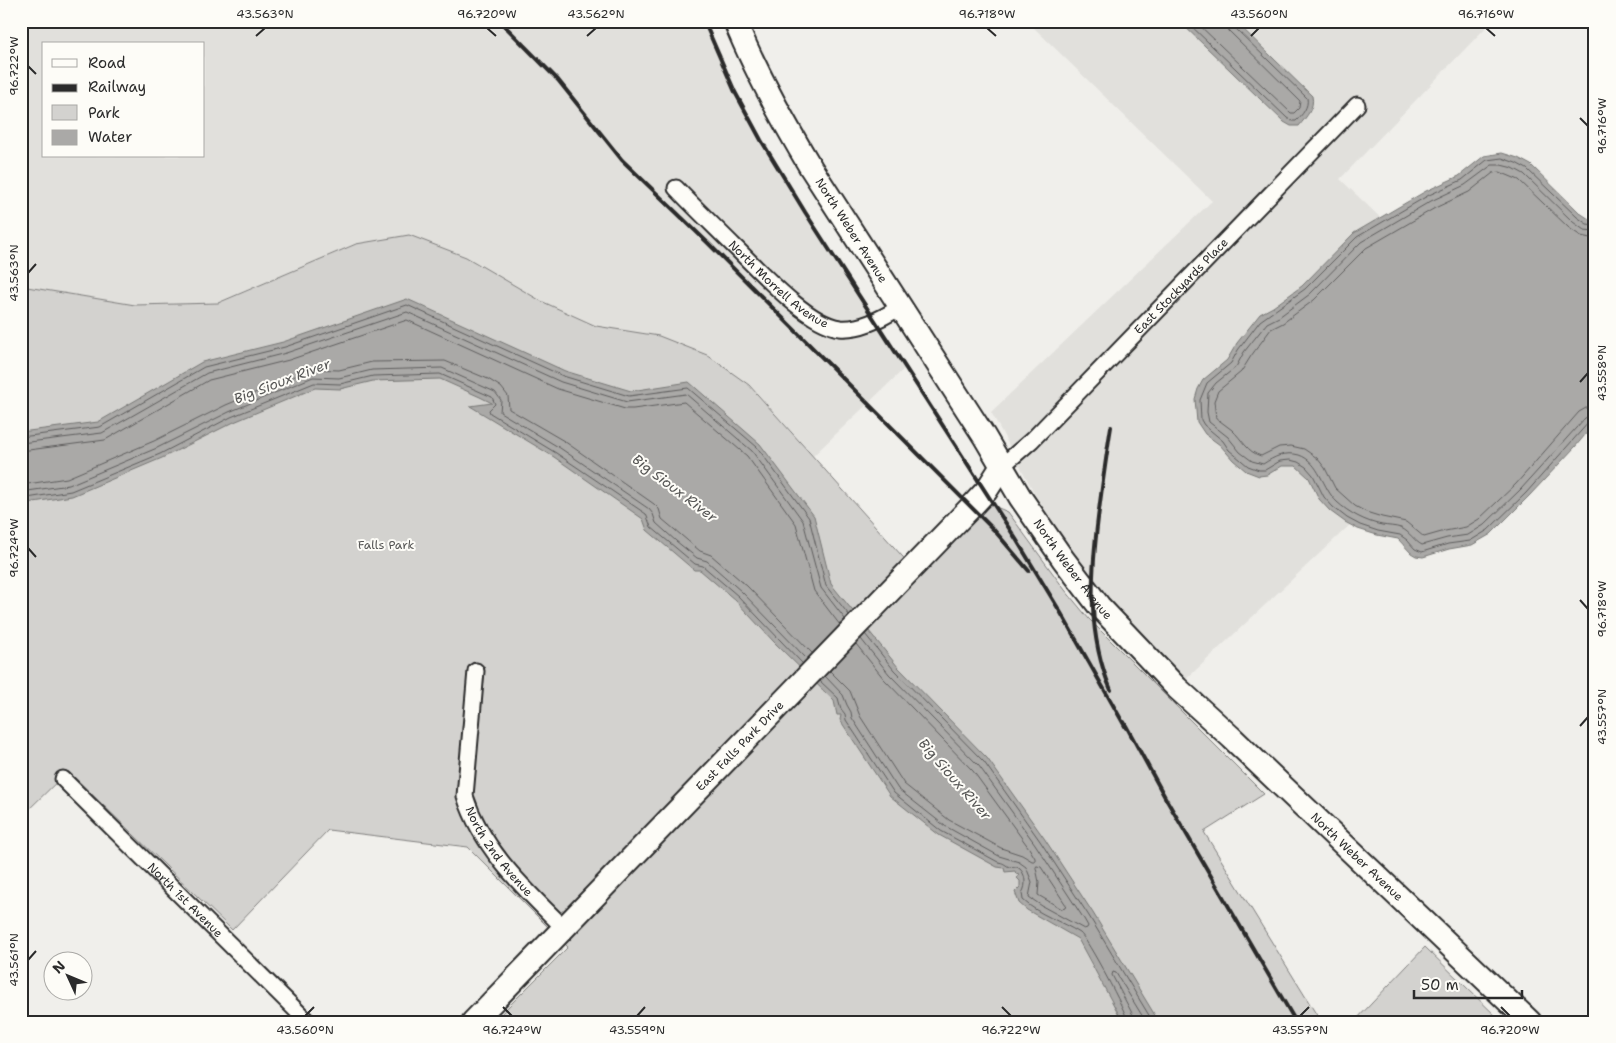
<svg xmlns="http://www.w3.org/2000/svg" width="1616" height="1043" font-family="'Shantell Sans',sans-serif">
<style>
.built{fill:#e1e0dc;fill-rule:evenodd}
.green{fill:#d3d2cf;stroke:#7f7e7d}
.water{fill:#aaa9a7;stroke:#777775}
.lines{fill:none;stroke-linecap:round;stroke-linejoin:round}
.shore{stroke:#5e5d5d;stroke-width:1}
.street-casing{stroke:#2b2b2b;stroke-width:19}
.secondary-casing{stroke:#2b2b2b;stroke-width:26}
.street{stroke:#fdfcf7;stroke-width:15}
.secondary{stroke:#fdfcf7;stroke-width:22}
.rail{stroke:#2b2b2b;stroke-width:4}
.ticks{fill:none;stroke:#2b2b2b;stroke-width:2}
.labels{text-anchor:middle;stroke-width:4;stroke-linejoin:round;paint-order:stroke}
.street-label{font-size:12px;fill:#2b2b2b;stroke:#fdfcf7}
.park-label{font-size:12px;fill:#555554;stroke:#fdfcf7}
.water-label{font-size:14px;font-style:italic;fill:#575756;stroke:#fdfcf7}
.neatline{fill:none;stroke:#2b2b2b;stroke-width:2}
.ticks-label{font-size:12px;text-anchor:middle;fill:#2b2b2b}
</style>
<rect width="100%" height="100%" fill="#f0efeb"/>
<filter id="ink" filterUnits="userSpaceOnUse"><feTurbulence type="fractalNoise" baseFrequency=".02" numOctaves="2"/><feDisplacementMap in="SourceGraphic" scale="10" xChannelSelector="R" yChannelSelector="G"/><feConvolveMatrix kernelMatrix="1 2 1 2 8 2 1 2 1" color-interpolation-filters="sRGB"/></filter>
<g filter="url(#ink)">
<!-- built -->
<g class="built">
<path d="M21,21H704L735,92L761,140L805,212L906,367L813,456L749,385L659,336L596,326L541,301L356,244L218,303L135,305L21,286ZM44,44H204V156H44Z"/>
<path d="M1027,21H1492L1340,179L1387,224L1439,441L1181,684L1082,570L1036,496L991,412L1212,201Z"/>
</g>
<!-- green -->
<g class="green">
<path d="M409,235L466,257L541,301L596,326L659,336L707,355L749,385L919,575L989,504L1008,512L1065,590L1089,619L1264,794L1204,832L1321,1022H493L568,947L468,847L328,830L232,930L68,771L21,817V286L135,305L218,303L356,244Z"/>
<path d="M1425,947L1502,1022H1354Z"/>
</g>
<!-- water -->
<g class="water">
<path d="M1179,21H1235L1312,96C1315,108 1306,117 1299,126H1291L1284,122Z"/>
<path d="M1502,153L1518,158L1531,165L1580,213L1589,219L1595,220V423L1575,447L1529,496L1491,534L1472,545L1449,549L1423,557L1416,556L1411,553L1398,539L1377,535L1358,529L1345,522L1330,511L1319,499L1309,478L1296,466H1282L1267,475L1259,476L1246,471L1233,460L1220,445L1205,434L1197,422L1195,399L1198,389L1203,380L1227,360L1237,343L1260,314L1273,307L1302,286L1354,233L1426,191L1459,176L1484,156Z"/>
<path d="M407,299L565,371L631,391L689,382L760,444L814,516L831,584L898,667L987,758L1044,838L1093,913L1159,1022H1123L1078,939L1027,910L1019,903L1015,892L1020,887V881L1017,878L1019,875L1016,874L1015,871L1005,872L1004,868L997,867L939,835L890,796L840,720L841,715H837L834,701L774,642L735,600L700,570H694L647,530L643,519L554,457L470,406L492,403L480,397L440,379L373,381L340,389L315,388L234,422L162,458L72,496L21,504V432L98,422L202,362L283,342Z"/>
</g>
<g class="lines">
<!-- shore -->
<g class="shore">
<path d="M1186,21L1287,118L1292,121H1296C1302,115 1309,107 1307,98L1234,27L1232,21"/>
<path d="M1195,21L1291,113H1294L1299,108L1300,101L1229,31L1226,21"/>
<path d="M1595,225L1587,224L1577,217L1527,169L1516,163L1502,158L1487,160L1462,180L1429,195L1357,237L1305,289L1260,321L1238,350L1231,363L1207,383L1200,400L1201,420L1204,425L1223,441L1229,450L1248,466L1259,470H1265L1280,461L1290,460L1298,462L1306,467L1313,475L1324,497L1333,507L1347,518L1360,525L1378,531L1400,535L1407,540L1415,549L1422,552L1448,544L1470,541L1488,530L1526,493L1589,422L1595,421"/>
<path d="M1595,231L1584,230L1573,222L1524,174L1513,168L1501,165H1492L1465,185L1431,201L1361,242L1310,294L1279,317L1267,323L1244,352L1236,367L1216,383L1208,393L1207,412L1209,422L1228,437L1240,452L1252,461L1263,464C1274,457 1285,451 1299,455C1320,462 1322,488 1337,502C1349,513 1366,522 1382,525C1388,526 1395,526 1401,528C1410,532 1414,541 1422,545L1447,538L1468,535L1484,525L1521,489L1585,418L1595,414"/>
<path d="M1595,239L1581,236L1569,228L1519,180L1500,172L1493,173L1469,192L1435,208L1366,248L1314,300L1283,323L1271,329L1251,356L1241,372L1218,391L1214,401L1216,418C1221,422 1227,426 1232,430C1242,439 1247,452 1261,456L1279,447L1291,446L1304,449L1317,458L1325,468L1335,488L1355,506L1366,512L1382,517L1406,522L1424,537L1445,531L1466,527L1479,519L1516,484L1579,412L1586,408L1595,407"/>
<path d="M21,437L100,427L204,367L285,347L407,305L563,376L629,396L688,388L757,447L809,518L826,586L849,615"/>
<path d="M21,443L102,433L207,373L286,353L407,312L561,382L627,402L686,394L752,451L803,521L821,588L845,619"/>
<path d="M21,451L105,440L209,380L289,360L407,320L558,389L625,409H633L684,402L747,456L796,524L814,591L840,625"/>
<path d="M21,485L67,478L154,441L226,405L312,369L339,370L372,362L445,361L488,379L501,387L508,396L509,409L564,441L654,504L659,509L662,519L700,551L711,555L747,586L812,653"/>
<path d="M21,492L69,485L157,448L229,412L313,377L339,378L372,370L442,368L495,392L501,400L500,412L560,448L649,509L653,514L656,523L676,541L697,558L707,561L742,592L807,659"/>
<path d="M21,499L71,491L160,454L231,417L314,383L340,384L373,376L440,374L492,397L495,404L489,410L490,413L556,453L646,514L651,527L695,564L703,566L738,596L802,663"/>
<path d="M865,634L894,670L984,762L1040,841L1089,916L1153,1022"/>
<path d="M830,671L850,691L860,716L904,784L949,820L1001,848L1022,855L1032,861H1035V858L1029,848L973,771L884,679L856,644"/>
<path d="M825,676L843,695L847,705L851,712L852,718L898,789L945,826L999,856L1019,862L1026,867L1032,882L1029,897L1042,906L1084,929L1087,928L1088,926L1084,919L1035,844L979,766L889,674L861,639"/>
<path d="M820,681L838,698L841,709L845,714L846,720L894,793L941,831L998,862C1004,863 1004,864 1009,867C1011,868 1015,867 1017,867C1026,871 1027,886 1022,893L1023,900C1039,915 1061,921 1080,933C1087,938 1127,1013 1128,1022"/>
<path d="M1037,866L1041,867L1066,905L1065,908L1062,909L1038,895L1039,882L1036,868Z"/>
<path d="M1134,1022L1133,1015L1112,975L1113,972L1116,973L1146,1022"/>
</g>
<defs>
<g id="street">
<path id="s1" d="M676,188C695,208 715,227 735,247C759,270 807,324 840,328C861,330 883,318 900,307"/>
<path id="s2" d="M1002,466L1032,440L1357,105"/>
<path id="s3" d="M476,671L465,796C482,850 525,889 564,928"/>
<path id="s4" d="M63,779L308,1022"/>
</g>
<g id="secondary">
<path id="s5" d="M735,21C756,73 783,121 811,168L984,436L1020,497L1063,559L1099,606L1177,688L1232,738L1530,1022"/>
<path id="s6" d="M473,1022L971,507L986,491L1002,466"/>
</g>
</defs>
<!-- street casing -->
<use href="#street" class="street-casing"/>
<!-- secondary casing -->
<use href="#secondary" class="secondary-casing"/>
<!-- street -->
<use href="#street" class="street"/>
<!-- secondary -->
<use href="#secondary" class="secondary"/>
<!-- rail -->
<g class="rail">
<path d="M500,21L558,80L622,160L708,243L994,530L1029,571"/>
<path d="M704,21L735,92L761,140L805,212L1016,539L1061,613L1126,728"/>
<path d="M1111,690C1087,635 1091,576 1098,518C1102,487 1106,457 1111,427"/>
<path d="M1124,722L1166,799L1296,1022"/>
</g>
</g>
</g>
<!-- ticks -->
<path class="ticks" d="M487,28L496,36M987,28L996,36M1486,28L1495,36M256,36L265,28M587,36L596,28M1251,36L1259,28M28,66L36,74M1580,118L1588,126M28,273L36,264M1580,382L1588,373M28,548L36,557M1580,600L1588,609M1580,726L1588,717M28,960L36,951M503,1007L512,1016M1002,1007L1011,1016M1501,1007L1510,1016M305,1016L314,1007M637,1016L645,1007M1300,1016L1309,1007"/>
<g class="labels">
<!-- street labels -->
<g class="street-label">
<text dy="4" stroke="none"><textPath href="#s5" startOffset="240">North Weber Avenue</textPath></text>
<text dy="4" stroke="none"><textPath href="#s1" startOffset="141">North Morrell Avenue</textPath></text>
<text dy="4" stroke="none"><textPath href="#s2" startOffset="254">East Stockyards Place</textPath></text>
<text dy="4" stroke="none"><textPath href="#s5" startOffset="645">North Weber Avenue</textPath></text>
<text dy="4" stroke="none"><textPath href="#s6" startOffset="384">East Falls Park Drive</textPath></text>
<text dy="4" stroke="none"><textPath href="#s3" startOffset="191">North 2nd Avenue</textPath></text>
<text dy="4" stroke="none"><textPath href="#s5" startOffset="1050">North Weber Avenue</textPath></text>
<text dy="4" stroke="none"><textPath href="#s4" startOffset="172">North 1st Avenue</textPath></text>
</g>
<!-- park labels -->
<g class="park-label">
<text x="386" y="549">Falls Park</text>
</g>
<!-- water labels -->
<g class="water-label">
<text transform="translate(282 381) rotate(-21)" y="5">Big Sioux River</text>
<text transform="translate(675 488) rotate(37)" y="5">Big Sioux River</text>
<text transform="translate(955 779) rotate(49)" y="5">Big Sioux River</text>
</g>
</g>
<!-- margin -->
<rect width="1616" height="1043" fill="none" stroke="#fdfcf7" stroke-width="55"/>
<!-- legend -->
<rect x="42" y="42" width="162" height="115" fill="#fdfcf7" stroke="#a9a8a5"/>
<rect x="52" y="59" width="25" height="8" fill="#fdfcf7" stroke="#a9a8a5"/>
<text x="88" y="68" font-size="15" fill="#2b2b2b">Road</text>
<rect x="52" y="84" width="25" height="8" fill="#2b2b2b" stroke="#a9a8a5"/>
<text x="88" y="92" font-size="15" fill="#2b2b2b">Railway</text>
<rect x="52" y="105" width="25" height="15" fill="#d3d2cf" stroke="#a9a8a5"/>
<text x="88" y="118" font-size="15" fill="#2b2b2b">Park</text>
<rect x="52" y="130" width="25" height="15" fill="#aaa9a7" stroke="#a9a8a5"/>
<text x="88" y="142" font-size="15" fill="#2b2b2b">Water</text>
<!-- north arrow -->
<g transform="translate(68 976) rotate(314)"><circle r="24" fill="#fdfcf7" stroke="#a9a8a5"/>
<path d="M0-4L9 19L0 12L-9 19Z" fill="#2b2b2b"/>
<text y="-8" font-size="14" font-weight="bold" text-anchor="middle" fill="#2b2b2b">N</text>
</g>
<!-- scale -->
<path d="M1414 990v8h108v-8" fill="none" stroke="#2b2b2b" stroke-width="2.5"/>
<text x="1421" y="990" font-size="15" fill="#2b2b2b" stroke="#fdfcf7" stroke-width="4" paint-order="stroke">50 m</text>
<rect x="28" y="28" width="1560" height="988" class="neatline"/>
<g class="ticks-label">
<text x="265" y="18">43.563°N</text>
<text x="487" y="18">96.720°W</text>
<text x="596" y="18">43.562°N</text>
<text x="987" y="18">96.718°W</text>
<text x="1259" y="18">43.560°N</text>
<text x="1486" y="18">96.716°W</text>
<text transform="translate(14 66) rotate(-90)" y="4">96.722°W</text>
<text transform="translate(1602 126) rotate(-90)" y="4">96.716°W</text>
<text transform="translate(14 273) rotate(-90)" y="4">43.563°N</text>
<text transform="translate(1602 373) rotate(-90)" y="4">43.558°N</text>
<text transform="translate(14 548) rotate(-90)" y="4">96.724°W</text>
<text transform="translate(1602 609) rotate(-90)" y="4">96.718°W</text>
<text transform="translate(1602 717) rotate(-90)" y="4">43.557°N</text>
<text transform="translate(14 960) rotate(-90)" y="4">43.561°N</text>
<text x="305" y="1034">43.560°N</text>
<text x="512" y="1034">96.724°W</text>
<text x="637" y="1034">43.559°N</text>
<text x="1011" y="1034">96.722°W</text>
<text x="1300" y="1034">43.557°N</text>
<text x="1510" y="1034">96.720°W</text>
</g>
</svg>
